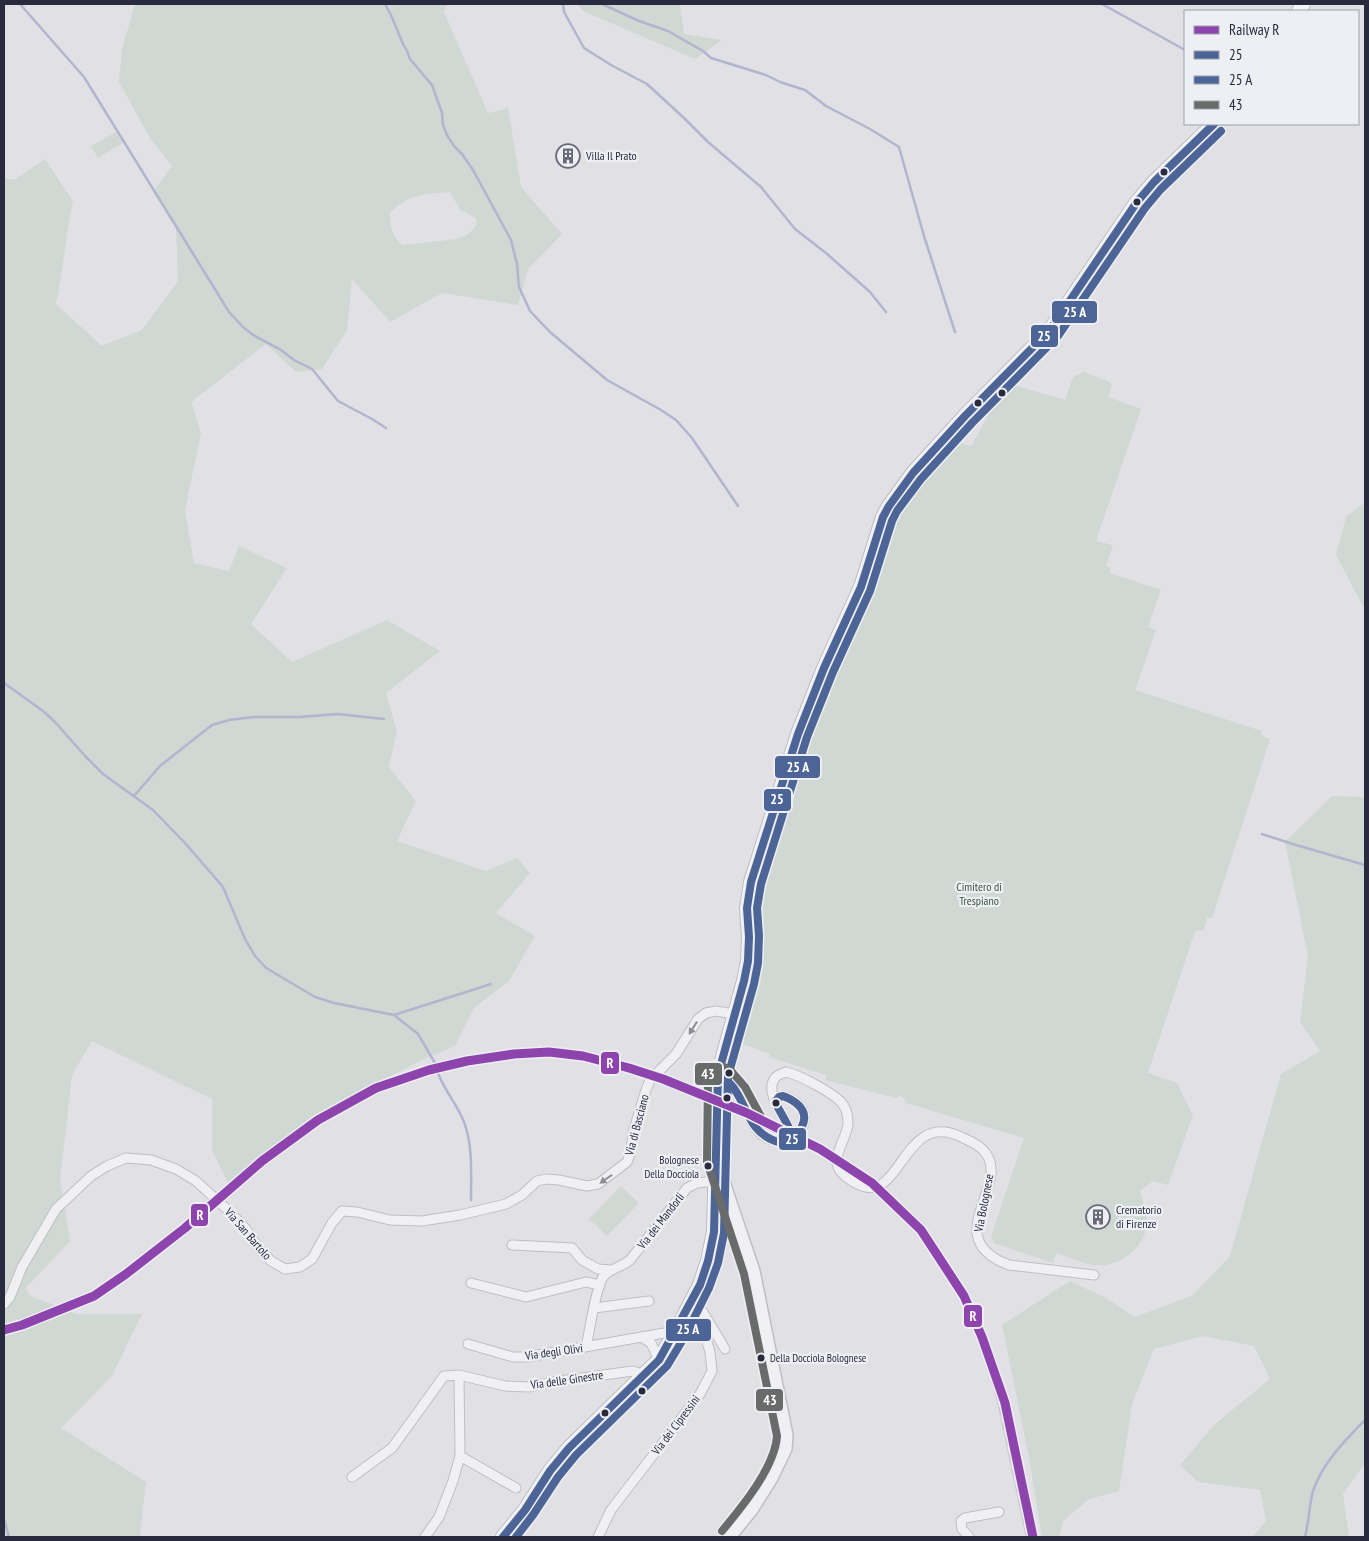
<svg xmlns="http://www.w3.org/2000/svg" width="1369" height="1541" viewBox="0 0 1369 1541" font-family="'PT Sans Narrow',sans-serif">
	<rect width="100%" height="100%" fill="#e1e1e5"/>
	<path fill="#cfd8d2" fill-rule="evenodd" d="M 135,4 L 447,4 L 444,12 L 488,113 L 508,108 L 521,187 L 562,234 L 528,269 L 518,305 L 442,293 L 390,322 L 352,279 L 347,330 L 322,369 L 296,372 L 266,344 L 191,402 L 201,433 L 185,510 L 194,563 L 229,571 L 239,546 L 287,568 L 251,624 L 292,662 L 387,620 L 440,651 L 386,693 L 397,731 L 389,767 L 416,801 L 397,841 L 486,871 L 517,858 L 530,873 L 496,913 L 535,936 L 509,981 L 474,1008 L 455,1046 L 422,1060 L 313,1116 L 228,1183 L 212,1151 L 212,1099 L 92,1041 L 72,1075 L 60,1179 L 70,1241 L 25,1289 L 31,1296 L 59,1307 L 21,1323 L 4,1327 L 4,178 L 14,180 L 45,159 L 73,201 C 66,235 63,270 56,304 L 102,346 L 142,330 L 178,281 L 176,229 L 153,192 L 172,166 L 150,138 L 119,82 L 122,49 ZM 450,192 L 460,210 L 476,218 L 477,224 L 470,233 L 457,239 L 402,245 C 392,234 390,229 390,213 C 408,194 425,194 450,192 Z
		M 577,4 L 680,4 L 684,34 L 722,40 L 695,59 L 583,11 Z
		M 116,132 L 123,143 L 98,158 L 91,146 Z
		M 1084,372 L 1110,382 L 1112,386 L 1108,397 L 1141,409 L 1096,541 L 1113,545 L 1106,566 L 1110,567 L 1110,573 L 1161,590 L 1148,627 L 1156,630 L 1135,690 L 1262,731 L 1261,736 L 1270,739 L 1212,918 L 1207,918 L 1204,930 L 1195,931 L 1148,1073 L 1177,1083 L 1193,1115 L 1168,1185 L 1153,1181 L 1140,1191 C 1144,1203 1148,1216 1146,1229 C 1141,1252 1116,1268 1093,1265 C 1081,1263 1068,1257 1056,1253 L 1053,1263 L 994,1243 L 991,1237 L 1024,1138 L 906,1103 L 904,1098 L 900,1096 L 896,1098 L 825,1080 L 826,1075 L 769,1057 L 770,1054 L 731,1040 L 754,959 L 756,928 L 754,902 L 757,880 L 765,852 L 815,705 L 893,508 L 949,440 L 971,446 L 990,412 L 1010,384 L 1065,400 L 1073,377 Z
		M 1365,502 L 1365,610 L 1336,555 L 1346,517 Z
		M 1332,796 L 1365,797 L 1365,1463 L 1343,1494 L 1349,1537 L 1252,1537 L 1266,1521 L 1260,1490 L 1198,1482 L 1180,1465 L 1215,1424 L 1270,1379 L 1254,1346 L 1203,1336 L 1154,1349 L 1132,1404 L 1119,1491 L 1089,1499 L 1063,1521 L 1059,1537 L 1042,1537 L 1030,1463 L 1002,1325 L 1070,1281 L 1106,1298 L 1135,1317 L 1193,1295 L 1230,1256 L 1281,1074 L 1320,1051 L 1300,1022 L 1308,956 L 1285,842 Z
		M 621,1186 L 639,1203 L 607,1236 L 589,1219 Z
		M 67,1310 L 76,1314 L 142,1314 L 112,1376 L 61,1428 L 146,1482 L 140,1535 L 139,1537 L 4,1537 L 4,1333 L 24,1328 Z"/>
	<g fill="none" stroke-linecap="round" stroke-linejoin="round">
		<path stroke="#b1b5ce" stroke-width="2.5" d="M 20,4 L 84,77 L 229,312 L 243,327 L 253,335 L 281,350 L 294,360 L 312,369 L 338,401 L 372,419 L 386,428
			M 385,4 L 391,15 L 403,44 L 407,51 L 410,59 L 432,85 L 442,113 L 443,125 L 447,135 L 454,146 L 462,154 L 473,170 L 511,240 L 517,264 L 519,287 L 530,311 L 550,332 L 607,380 L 661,410 L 676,420 L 692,438 L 738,506
			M 563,4 L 564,12 L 584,48 L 611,65 L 647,84 L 684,118 L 708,142 L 761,187 L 795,229 L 826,253 L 870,292 L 886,312
			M 602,4 L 639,21 L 668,31 L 703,51 L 711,58 L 766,75 L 780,82 L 805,90 L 826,106 L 870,129 L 899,147 L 924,236 L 955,332
			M 1102,4 L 1185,50
			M 4,683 L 43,711 L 55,722 L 86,757 L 103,774 L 153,810 L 185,843 L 223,887 L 245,939 L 255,956 L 266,968 L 315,997 L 334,1003 L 394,1015 L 418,1034 L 435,1063
			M 134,796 L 160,766 L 212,725 L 229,720 L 254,717 L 300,717 L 337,714 L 384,719
			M 1262,834 L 1296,845 L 1365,865
			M 394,1015 L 491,984
			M 438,1073 C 444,1090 457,1104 464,1122 C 473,1145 471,1175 471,1200
			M 4,1519 L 9,1537
			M 1305,1537 C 1309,1522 1309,1506 1313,1491 C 1322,1464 1345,1440 1365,1420"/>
		<g stroke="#bfbfc3" stroke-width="11">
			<path id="minor" d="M 718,1075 C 745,1086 744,1123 765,1137 C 771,1141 780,1142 787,1143 C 811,1128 811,1104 783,1096 L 779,1097 L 775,1102
				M 793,1138 C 792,1125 762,1094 775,1078 C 777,1075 783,1073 786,1072 C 799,1075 837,1094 844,1106 C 847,1111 848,1119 848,1124 C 846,1143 826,1160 845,1176 C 851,1181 858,1185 865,1187 C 901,1196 906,1112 959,1136 C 967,1140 976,1143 982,1149 C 1017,1182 935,1237 1009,1265 L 1094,1275
				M 512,1245 L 572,1248 L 582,1260 L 598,1269 L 611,1270
				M 471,1283 L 526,1297 L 586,1282 L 600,1285
				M 693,1299 L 706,1317 L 725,1349
				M 4,1304 L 10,1297 L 22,1267 L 56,1209 L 91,1176 L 107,1166 L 126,1158 L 151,1160 L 176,1169 L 196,1181 L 231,1213 L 246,1229 L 258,1247 L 271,1261 L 285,1269 L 300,1267 L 312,1259 L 332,1223 L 342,1211 L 357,1212 L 390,1220 L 422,1221 L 460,1215 L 506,1204 L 522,1195 L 537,1181 L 546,1179 L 559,1180 L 587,1186 L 598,1184 L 627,1162 L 630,1155 L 634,1129 L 646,1090 L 650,1080 L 676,1054 L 698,1019 L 706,1013 L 716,1011 L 734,1014
				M 594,1308 L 649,1301
				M 641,1337 L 651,1343 L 659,1360
				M 468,1344 L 513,1357 L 527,1357 L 676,1331
				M 586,1347 C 590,1330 595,1290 603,1277 C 609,1269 622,1267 630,1260 L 687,1188 L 697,1183 L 716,1181
				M 460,1456 L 516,1488
				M 352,1477 L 392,1448 L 444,1376 L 459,1375 L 505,1386 L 529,1387 L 552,1382 L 633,1371 L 645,1375
				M 425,1537 L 439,1517 L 453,1481 L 460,1456 L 459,1375
				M 598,1537 L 611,1510 L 700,1394 L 712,1371 L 710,1352 L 701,1322 L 689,1307
				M 969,1537 L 962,1529 L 961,1521 L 965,1518 L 999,1512"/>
		</g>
		<g stroke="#bfbfc3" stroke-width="14">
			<path id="tertiary" d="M 718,1164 L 754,1271 L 787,1435 L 786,1449 L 772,1478 L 752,1510 L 730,1537"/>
		</g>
		<g stroke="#bdbec3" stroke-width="16">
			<path id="primary" d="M 1299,11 L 1303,4
				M 503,1537 L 525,1510 L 550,1471 L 569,1448 L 659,1360 L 676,1331 L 700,1285 L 708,1261 L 714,1232 L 718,1075 L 744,981 L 748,961 L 749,937 L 747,908 L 751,882 L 798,734 L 824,668 L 861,587 L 883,517 L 889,506 L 913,473 L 965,416 L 1050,330 L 1137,202 L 1154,182 L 1214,124"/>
		</g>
		<use href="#minor" stroke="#f0f0f2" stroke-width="9"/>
		<use href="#tertiary" stroke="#f0f0f2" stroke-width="11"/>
		<use href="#primary" stroke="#f5f5f6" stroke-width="14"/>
		<g stroke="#c9c9cd" stroke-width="4.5">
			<path id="rail" d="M 982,1337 L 1000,1405 L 1028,1537"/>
		</g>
		<use href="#rail" stroke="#eeeff5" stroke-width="2.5" stroke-dasharray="8" stroke-linecap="butt"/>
		<g stroke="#eeeff5" stroke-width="11">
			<path id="bus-1" d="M 718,1075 C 724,1078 729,1082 733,1087 C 748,1107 748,1131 775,1141 C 783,1144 789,1143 795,1136 C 812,1118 804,1104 783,1096 L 779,1097 L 775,1102 C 781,1114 789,1125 793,1138
				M 503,1537 L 525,1510 L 550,1471 L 569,1448 L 659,1360 L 700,1285 L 708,1261 L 714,1232 L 718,1075 L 744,981 L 748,961 L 749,937 L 747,908 L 751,882 L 798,734 L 824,668 L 861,587 L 883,517 L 889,506 L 913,473 L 965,416 L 1050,330 L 1137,202 L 1154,182 L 1214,124"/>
		</g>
		<g stroke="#eeeff5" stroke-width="11">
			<path id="bus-2" d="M 516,1537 L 533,1515 L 558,1477 L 576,1455 L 667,1366 L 685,1336 L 709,1288 L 718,1263 L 724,1233 L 728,1076 L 754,984 L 758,963 L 759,936 L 757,908 L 761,884 L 807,737 L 833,672 L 870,591 L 892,521 L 897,511 L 921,479 L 972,423 L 1058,336 L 1145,208 L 1161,189 L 1221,131"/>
		</g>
		<g stroke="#eeeff5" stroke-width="11">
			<path id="bus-3" d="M 722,1531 C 742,1507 775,1467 777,1436 L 744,1274 L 707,1162 L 708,1075 L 710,1068 L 716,1065 L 722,1066 L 732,1072 L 745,1087 L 765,1124 L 781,1132"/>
		</g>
		<use href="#bus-1" stroke="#4c6596" stroke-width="8"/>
		<use href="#bus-2" stroke="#4c6596" stroke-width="8"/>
		<use href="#bus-3" stroke="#696a6a" stroke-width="8"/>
		<g stroke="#eeeff5" stroke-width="12">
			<path id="rail-1" d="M 4,1330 L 22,1325 L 94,1296 L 126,1274 L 185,1228 L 262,1161 L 318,1120 L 376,1088 L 429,1070 L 467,1061 L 514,1054 L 549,1052 L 583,1056 L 629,1068 L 663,1079 L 747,1113 L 820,1149 L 872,1183 L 921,1230 L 964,1296 L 982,1337 L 1005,1403 L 1033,1537"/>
		</g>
		<use href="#rail-1" stroke="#8e44ad" stroke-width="9"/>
	</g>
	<defs><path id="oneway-solid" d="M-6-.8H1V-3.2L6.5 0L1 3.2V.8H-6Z" transform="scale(1.25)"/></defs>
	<g fill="#8c8d98">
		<use href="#oneway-solid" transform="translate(693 1028) rotate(122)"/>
		<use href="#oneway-solid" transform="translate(606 1179) rotate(145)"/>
	</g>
	<defs>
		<g id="building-ring" transform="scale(1.25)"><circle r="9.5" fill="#eeeff5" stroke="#696a78" stroke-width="1.5"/><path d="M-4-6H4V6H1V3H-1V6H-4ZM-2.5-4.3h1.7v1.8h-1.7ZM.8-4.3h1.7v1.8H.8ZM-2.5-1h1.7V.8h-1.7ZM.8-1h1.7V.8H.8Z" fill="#696a78"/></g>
	</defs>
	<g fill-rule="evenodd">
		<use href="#building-ring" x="568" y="156"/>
		<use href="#building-ring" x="1098" y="1217"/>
	</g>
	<g fill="#292a3d" stroke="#eeeff5" stroke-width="2">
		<circle cx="1164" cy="172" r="4.5"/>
		<circle cx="1137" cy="202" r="4.5"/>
		<circle cx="1002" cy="393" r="4.5"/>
		<circle cx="978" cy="403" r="4.5"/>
		<circle cx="729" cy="1073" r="4.5"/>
		<circle cx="727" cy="1098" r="4.5"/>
		<circle cx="776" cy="1103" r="4.5"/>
		<circle cx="708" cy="1166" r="4.5"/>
		<circle cx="761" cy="1358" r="4.5"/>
		<circle cx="642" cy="1391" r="4.5"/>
		<circle cx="605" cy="1413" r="4.5"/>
	</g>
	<g text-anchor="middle" stroke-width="4.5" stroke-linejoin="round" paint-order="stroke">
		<g font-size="11" fill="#292a3d" stroke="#eeeff5" text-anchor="end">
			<text x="699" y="1164">Bolognese<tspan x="699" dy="14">Della Docciola</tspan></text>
			<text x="770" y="1362" text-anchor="start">Della Docciola Bolognese</text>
		</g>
		<g font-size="12" fill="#292a3d" stroke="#eeeff5" text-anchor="start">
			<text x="586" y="160">Villa Il Prato</text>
			<text x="1116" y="1214">Crematorio<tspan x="1116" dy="14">di Firenze</tspan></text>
		</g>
		<g font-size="12" fill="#38573c" stroke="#eeeff5">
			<text x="979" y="891">Cimitero di<tspan x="979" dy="14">Trespiano</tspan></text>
		</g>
		<g font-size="12" fill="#292a3d" stroke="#eeeff5">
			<text transform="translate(637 1125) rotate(-75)" y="4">Via di Basciano</text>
			<text transform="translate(984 1203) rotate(-79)" y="4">Via Bolognese</text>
			<text transform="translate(661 1221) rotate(-52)" y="4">Via dei Mandorli</text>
			<text transform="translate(248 1234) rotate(49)" y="4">Via San Bartolo</text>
			<text transform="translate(554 1352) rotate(-8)" y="4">Via degli Olivi</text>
			<text transform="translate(567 1380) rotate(-8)" y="4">Via delle Ginestre</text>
			<text transform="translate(676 1425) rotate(-53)" y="4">Via dei Cipressini</text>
		</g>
	</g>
	<g stroke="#eeeff5" stroke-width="2">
		<rect x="1051" y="300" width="47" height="24" rx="5" fill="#4c6596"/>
		<rect x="1030" y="324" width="29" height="24" rx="5" fill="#4c6596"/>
		<rect x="774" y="755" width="47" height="24" rx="5" fill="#4c6596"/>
		<rect x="763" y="788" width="29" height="24" rx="5" fill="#4c6596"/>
		<rect x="600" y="1051" width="20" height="24" rx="5" fill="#8e44ad"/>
		<rect x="694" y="1062" width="29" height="24" rx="5" fill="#696a6a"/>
		<rect x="778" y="1127" width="29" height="24" rx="5" fill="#4c6596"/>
		<rect x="190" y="1203" width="19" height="24" rx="5" fill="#8e44ad"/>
		<rect x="963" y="1304" width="20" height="24" rx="5" fill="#8e44ad"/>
		<rect x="665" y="1318" width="47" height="24" rx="5" fill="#4c6596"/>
		<rect x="755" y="1388" width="29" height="24" rx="5" fill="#696a6a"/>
	</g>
	<g font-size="14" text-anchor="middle" font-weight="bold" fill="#fff">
		<text x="1075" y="317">25 A</text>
		<text x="1044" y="341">25</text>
		<text x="798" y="772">25 A</text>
		<text x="777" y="804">25</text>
		<text x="610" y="1068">R</text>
		<text x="708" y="1079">43</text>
		<text x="792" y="1144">25</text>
		<text x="200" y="1220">R</text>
		<text x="973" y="1321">R</text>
		<text x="688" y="1334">25 A</text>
		<text x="770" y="1405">43</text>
	</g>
	<rect width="1369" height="1541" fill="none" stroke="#292a3d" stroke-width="10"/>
	<rect x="1184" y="10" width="175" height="115" fill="#eeeff5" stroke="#9fa0ab"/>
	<rect x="1194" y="26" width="25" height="8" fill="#8e44ad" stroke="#9fa0ab"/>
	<text x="1229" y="35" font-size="15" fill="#292a3d">Railway R</text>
	<rect x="1194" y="51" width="25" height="8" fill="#4c6596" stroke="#9fa0ab"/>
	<text x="1229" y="60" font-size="15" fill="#292a3d">25</text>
	<rect x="1194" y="76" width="25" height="8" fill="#4c6596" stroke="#9fa0ab"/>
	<text x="1229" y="85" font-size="15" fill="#292a3d">25 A</text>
	<rect x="1194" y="101" width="25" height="8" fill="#696a6a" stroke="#9fa0ab"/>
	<text x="1229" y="110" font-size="15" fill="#292a3d">43</text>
</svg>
